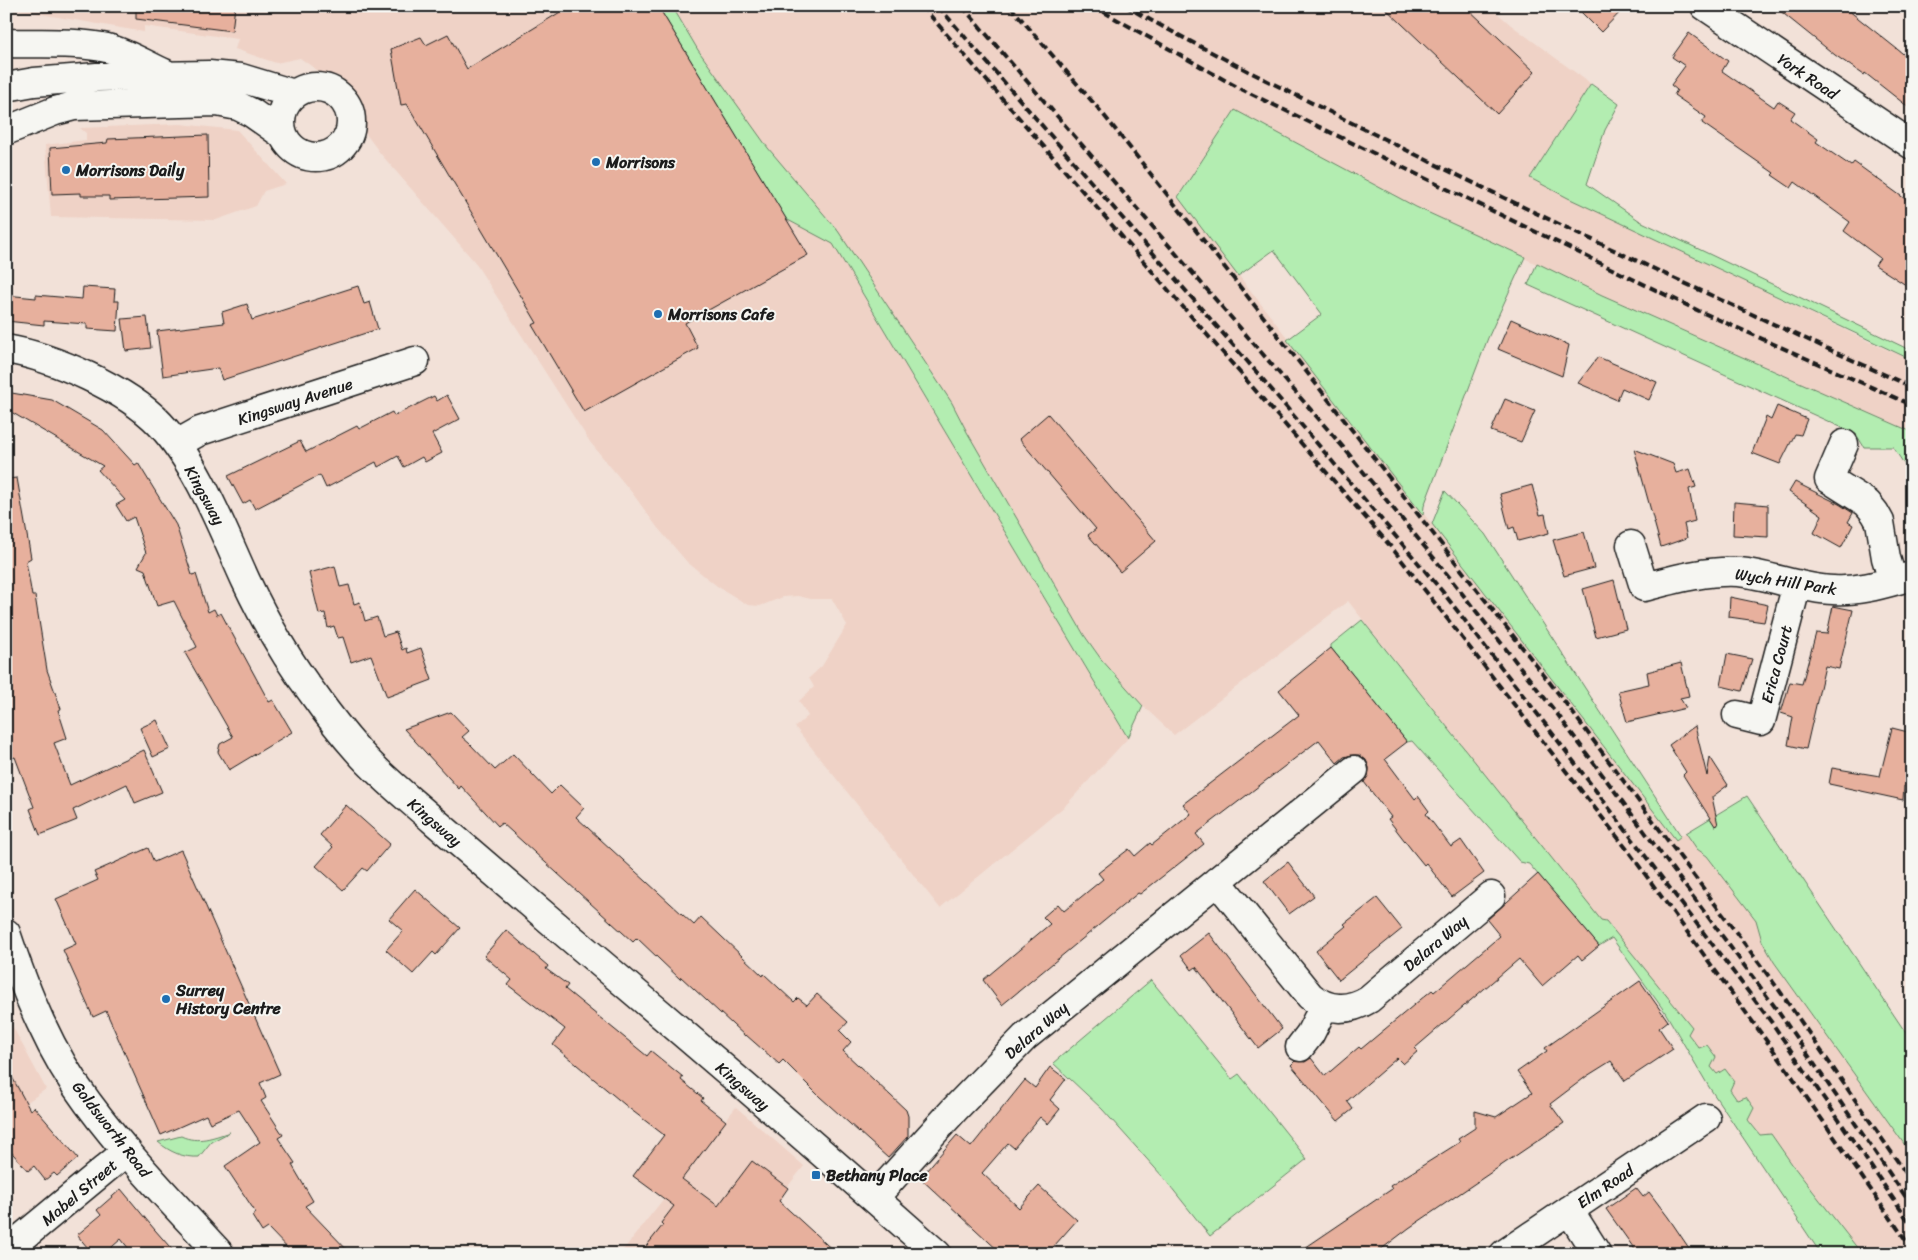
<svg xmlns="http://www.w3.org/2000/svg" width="1918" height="1260" viewBox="0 0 1918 1260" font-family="Sriracha,sans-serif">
	<rect width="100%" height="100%" fill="#f2e1d8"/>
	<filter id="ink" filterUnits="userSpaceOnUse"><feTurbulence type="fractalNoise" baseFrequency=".02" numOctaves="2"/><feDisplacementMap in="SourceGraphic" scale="10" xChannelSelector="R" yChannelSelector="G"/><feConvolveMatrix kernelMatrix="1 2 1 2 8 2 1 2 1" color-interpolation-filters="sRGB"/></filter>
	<g filter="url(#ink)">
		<path fill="#efd2c6" d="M 6,6 L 658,6 L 786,219 L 727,91 L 698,50 L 672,6 L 1489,6 L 1511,25 L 1591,84 L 1530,178 L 1874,344 L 1912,360 L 1912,432 L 1602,295 L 1416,207 L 1235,111 L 1178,197 L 1676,839 L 1686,833 L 1697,849 L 1707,856 L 1756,920 L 1762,941 L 1774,962 L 1912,1155 L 1912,1254 L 1862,1254 L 1794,1167 L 1771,1134 L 1760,1135 L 1748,1119 L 1754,1108 L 1746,1097 L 1737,1100 L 1730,1090 L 1725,1069 L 1717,1074 L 1711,1067 L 1716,1057 L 1707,1045 L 1699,1048 L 1687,1033 L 1606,921 L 1601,921 L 1348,601 L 1174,735 L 1143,706 L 1101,659 L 1084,635 L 1018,521 L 843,261 L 1128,738 L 1065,806 L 940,908 L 795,727 L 808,716 L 799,701 L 814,687 L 809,678 L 822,666 L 847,625 L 832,599 L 811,599 L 798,596 L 783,597 L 760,606 L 748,605 L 717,586 L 687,562 L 657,527 L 633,494 L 590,442 L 474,261 L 380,153 L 363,130 L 362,102 L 300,58 L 276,63 L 235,49 L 238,39 L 144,26 L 144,32 L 6,8 Z
			M 180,124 L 237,130 L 286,184 L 264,191 L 256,206 L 216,220 L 51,217 L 45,145 L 86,140 L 86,133 L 80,128 Z
			M 6,1014 L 46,1089 L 6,1117 Z
			M 736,1107 L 804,1166 L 734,1254 L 620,1254 Z"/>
		<path fill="#b3edb1" stroke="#688466" d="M 658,6 L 672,6 L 698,50 L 768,148 L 838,231 L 952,403 L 967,432 L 1084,635 L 1101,659 L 1143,706 L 1128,738 L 833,244 L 786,219 Z
			M 1591,84 L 1619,104 L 1605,130 L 1587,184 L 1640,221 L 1912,351 L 1912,360 L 1568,198 L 1530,178 Z
			M 1235,110 L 1416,207 L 1525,257 L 1488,338 L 1424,506 L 1423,515 L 1287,340 L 1322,314 L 1274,250 L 1238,276 L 1178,197 Z
			M 1537,263 L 1602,295 L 1912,432 L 1912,472 L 1908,470 L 1893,447 L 1864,447 L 1856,434 L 1528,285 Z
			M 1445,491 L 1485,534 L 1681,836 L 1676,840 L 1432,524 Z
			M 1362,620 L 1601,920 L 1606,921 L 1692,1027 L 1688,1034 L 1699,1048 L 1707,1045 L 1716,1057 L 1711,1067 L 1717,1074 L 1725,1069 L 1734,1081 L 1730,1090 L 1737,1100 L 1746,1097 L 1754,1108 L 1748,1120 L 1760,1135 L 1771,1134 L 1794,1167 L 1862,1254 L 1821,1254 L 1709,1087 L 1665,1012 L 1612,938 L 1599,946 L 1529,864 L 1520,862 L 1412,741 L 1407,742 L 1331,648 L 1331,645 Z
			M 1747,796 L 1912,1042 L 1912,1155 L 1774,962 L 1762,941 L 1756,920 L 1707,856 L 1697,849 L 1686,833 Z
			M 1151,980 L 1232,1079 L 1239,1074 L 1307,1159 L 1210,1236 L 1163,1177 L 1102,1109 L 1053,1063 Z
			M 230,1132 L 211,1142 L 199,1157 C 183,1158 170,1152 158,1142 L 181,1136 C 198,1144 214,1137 230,1132 Z"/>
		<path fill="#e7b09d" stroke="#1c1c1c" d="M 136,6 L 235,6 L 232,31 L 136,19 Z
			M 570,6 L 658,6 L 808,255 L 685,323 L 698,348 L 584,412 L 532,325 L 537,323 L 407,104 L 401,105 L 391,49 L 421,37 L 426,45 L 448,34 L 467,69 Z
			M 1383,6 L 1465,6 L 1535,72 L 1497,114 Z
			M 1575,6 L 1626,6 L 1601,32 Z
			M 1774,6 L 1843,6 L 1912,61 L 1912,110 L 1865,73 L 1864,75 L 1835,55 Z
			M 1689,33 L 1728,61 L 1722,71 L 1774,107 L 1778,101 L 1795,112 L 1790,119 L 1818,139 L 1816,142 L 1851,166 L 1854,162 L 1912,204 L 1912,289 L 1875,265 L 1880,258 L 1844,231 L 1850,222 L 1795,182 L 1791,188 L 1772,175 L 1774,173 L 1702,123 L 1706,117 L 1674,95 L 1677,90 L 1671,85 L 1685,66 L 1672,57 Z
			M 208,135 L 209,197 L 109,200 L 109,196 L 81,196 L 81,193 L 52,194 L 50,148 L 107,143 L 108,139 Z
			M 358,286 L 364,304 L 370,302 L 378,329 L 222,380 L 218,368 L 163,376 L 157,331 L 224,323 L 222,312 L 247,304 L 252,320 Z
			M 83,287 L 115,289 L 114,301 L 119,301 L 117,331 L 87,329 L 87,324 L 44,321 L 44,325 L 6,321 L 6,295 L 36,298 L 36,295 L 82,299 Z
			M 147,317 L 151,348 L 126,351 L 122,319 Z
			M 1511,319 L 1569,345 L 1562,376 L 1498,349 Z
			M 1598,357 L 1657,382 L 1649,400 L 1622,388 L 1617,400 L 1578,383 Z
			M 6,392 L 52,400 L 103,430 L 135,465 L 138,463 L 176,525 L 192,575 L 196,574 L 208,612 L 214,609 L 217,615 L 221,613 L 269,702 L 273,700 L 292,732 L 229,770 L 218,752 L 220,744 L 233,737 L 185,653 L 197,647 L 174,601 L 157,606 L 145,570 L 138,567 L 146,553 L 134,517 L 126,521 L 116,505 L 125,500 L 98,470 L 103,466 L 6,409 Z
			M 447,395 L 460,419 L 432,434 L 442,453 L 425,462 L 422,457 L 404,467 L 398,456 L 378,467 L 376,462 L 326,488 L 320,475 L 255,509 L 250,500 L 243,504 L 228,476 L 300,441 L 306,452 L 357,426 L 359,429 L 392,412 L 394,416 L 434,396 L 437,401 Z
			M 1505,399 L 1535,411 L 1521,442 L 1491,431 Z
			M 1777,406 L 1807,419 L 1801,435 L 1795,434 L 1780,464 L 1752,453 L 1766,417 L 1771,420 Z
			M 1048,414 L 1156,541 L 1120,572 L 1088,535 L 1096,529 L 1019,439 Z
			M 1634,449 L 1673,464 L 1676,473 L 1690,469 L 1696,487 L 1689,489 L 1695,521 L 1684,524 L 1687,538 L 1661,547 Z
			M 17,478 L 31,558 L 26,561 L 32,596 L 35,596 L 47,670 L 61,709 L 58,710 L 67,738 L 54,743 L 70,785 L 144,750 L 162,792 L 135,803 L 127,784 L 73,810 L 77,820 L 40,835 L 30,809 L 34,807 L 15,757 L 6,760 L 6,479 Z
			M 1795,482 L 1839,504 L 1853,513 L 1848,522 L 1853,525 L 1841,548 L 1814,533 L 1822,515 L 1789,492 Z
			M 1532,485 L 1540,515 L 1545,514 L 1549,533 L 1518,541 L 1514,527 L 1509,529 L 1500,494 Z
			M 1734,502 L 1768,505 L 1768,537 L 1733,535 Z
			M 1584,532 L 1594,568 L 1564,576 L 1553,540 Z
			M 335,566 L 340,587 L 349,585 L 354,604 L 360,602 L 365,621 L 377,617 L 383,636 L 396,632 L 402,650 L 406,648 L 407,653 L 421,648 L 432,680 L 387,697 L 371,655 L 351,662 L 343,637 L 338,638 L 334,626 L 328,628 L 325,613 L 319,614 L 309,573 Z
			M 1614,580 L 1626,629 L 1596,637 L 1583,589 Z
			M 1730,597 L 1768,605 L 1764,622 L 1729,617 Z
			M 1833,606 L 1853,610 L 1839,669 L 1825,666 L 1806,749 L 1788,745 L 1793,717 L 1781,713 L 1790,682 L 1802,684 L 1816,633 L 1827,634 Z
			M 1331,648 L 1407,742 L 1385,759 L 1415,799 L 1418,796 L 1429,811 L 1426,814 L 1451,847 L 1461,840 L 1484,873 L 1452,897 L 1426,863 L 1424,865 L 1411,849 L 1388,819 L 1391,817 L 1364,782 L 1368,776 L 1369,768 L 1366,760 L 1359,755 L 1352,755 L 1344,757 L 1337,763 L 1319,740 L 1196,834 L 1204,844 L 1140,894 L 1138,893 L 1002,1005 L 983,980 L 1050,924 L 1043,917 L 1058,904 L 1064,911 L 1103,879 L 1098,873 L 1129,849 L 1135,856 L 1150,843 L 1152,845 L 1191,814 L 1183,804 L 1299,715 L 1279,690 Z
			M 1727,654 L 1752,659 L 1742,691 L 1721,686 Z
			M 1681,663 L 1689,696 L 1680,698 L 1686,708 L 1627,722 L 1618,691 L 1649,684 L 1647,672 Z
			M 451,712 L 469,731 L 462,737 L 470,744 L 495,770 L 513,754 L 551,794 L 560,785 L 584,808 L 576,817 L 694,925 L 701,917 L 763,976 L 764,974 L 794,1002 L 798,998 L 807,1005 L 817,994 L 848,1022 L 840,1031 L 851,1042 L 843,1051 L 906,1110 L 908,1116 L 908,1136 L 888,1158 L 820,1097 L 783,1060 L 779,1064 L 746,1035 L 745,1036 L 681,977 L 680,979 L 637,938 L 633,942 L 502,823 L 498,826 L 461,786 L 459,789 L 404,729 Z
			M 157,720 L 170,749 L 153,757 L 140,728 Z
			M 1695,726 L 1707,776 L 1710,757 L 1728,785 L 1712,797 L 1718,825 L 1715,826 L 1683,775 L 1686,772 L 1669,745 Z
			M 1892,728 L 1912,733 L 1912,787 L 1904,786 L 1903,800 L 1829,784 L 1832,768 L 1880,776 Z
			M 346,805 L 390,844 L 367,871 L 363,868 L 343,890 L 316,866 L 333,847 L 320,835 Z
			M 148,848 L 154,862 L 181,850 L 280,1074 L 260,1083 L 266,1098 L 261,1101 L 283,1135 L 278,1138 L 295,1163 L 292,1165 L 313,1201 L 305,1206 L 351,1254 L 293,1254 L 268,1228 L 262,1232 L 252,1216 L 256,1213 L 225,1166 L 260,1142 L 239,1110 L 210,1123 L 206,1115 L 161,1135 L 106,1011 L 93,1017 L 63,950 L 76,944 L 56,899 L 98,880 L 94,872 Z
			M 1288,862 L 1314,896 L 1289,914 L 1264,881 Z
			M 1538,874 L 1599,946 L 1582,960 L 1578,955 L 1542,986 L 1519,959 L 1415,1048 L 1418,1051 L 1403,1064 L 1397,1058 L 1347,1101 L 1353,1109 L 1338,1121 L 1291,1065 L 1295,1061 L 1305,1062 L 1311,1058 L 1325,1076 L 1359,1047 L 1361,1049 L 1432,990 L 1434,992 L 1500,936 L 1487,920 Z
			M 415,889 L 460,928 L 436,955 L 433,952 L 413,974 L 386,950 L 403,931 L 389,919 Z
			M 1377,898 L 1402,929 L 1339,980 L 1316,951 L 1346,926 L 1344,924 Z
			M 506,930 L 548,966 L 546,969 L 568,985 L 565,989 L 647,1056 L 651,1051 L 683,1077 L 681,1080 L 703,1098 L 701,1101 L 726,1121 L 682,1179 L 718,1206 L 752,1161 L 788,1188 L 779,1201 L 837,1254 L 640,1254 L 663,1225 L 661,1223 L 674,1206 L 633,1176 L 664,1135 L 630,1109 L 553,1045 L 565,1029 L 508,985 L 512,980 L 484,956 Z
			M 1209,933 L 1282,1029 L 1258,1048 L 1196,967 L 1192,970 L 1181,955 Z
			M 1640,981 L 1668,1021 L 1659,1028 L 1673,1049 L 1625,1081 L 1611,1061 L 1587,1076 L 1550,1104 L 1564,1123 L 1409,1228 L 1375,1254 L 1296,1254 L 1392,1189 L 1390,1186 L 1460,1142 L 1458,1139 L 1475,1128 L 1475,1111 L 1496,1117 L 1532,1093 L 1517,1072 L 1547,1051 L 1545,1048 Z
			M 6,1066 L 30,1110 L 34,1107 L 78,1158 L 57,1176 L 54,1173 L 45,1180 L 34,1166 L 28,1171 L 6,1146 Z
			M 1050,1067 L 1066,1079 L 1050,1100 L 1060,1109 L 1048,1124 L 1040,1117 L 1014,1148 L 1008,1143 L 982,1173 L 1019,1208 L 1039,1186 L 1077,1220 L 1047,1254 L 1002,1254 L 920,1178 L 957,1135 L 971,1147 L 1025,1080 L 1035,1088 Z
			M 1636,1188 L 1643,1197 L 1649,1192 L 1668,1217 L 1693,1254 L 1638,1254 L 1606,1209 Z
			M 121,1189 L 155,1230 L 176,1254 L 133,1254 L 121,1239 L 104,1254 L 93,1254 L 77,1235 L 101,1215 L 97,1210 Z"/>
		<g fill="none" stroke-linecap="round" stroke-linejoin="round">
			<g stroke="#1c1c1c" stroke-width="31">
				<path id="street" d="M 1705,6 L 1912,145
					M 6,43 C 39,44 75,41 107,48 C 127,53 146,65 164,73
					M281 122a35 35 0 1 1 70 0a35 35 0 1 1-70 0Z
					M 6,87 L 34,82 L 97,77 L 209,75 L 241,78 L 294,94
					M 8,130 L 55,111 L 74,106 L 217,102 L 238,106 L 252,113 L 282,134
					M 6,349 C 53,357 127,389 160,424 C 198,464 223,531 246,581 C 265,621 287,660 314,695 C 328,715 343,734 359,752 C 381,777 408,798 433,820 C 475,856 517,892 559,928 C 686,1035 813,1144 937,1254
					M 177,444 L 200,431 L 415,361
					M 1844,444 L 1829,479 L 1867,503 L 1875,513 L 1880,522 L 1886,558 L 1893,581
					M 1631,545 L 1644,587 C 1675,579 1707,570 1739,572 C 1770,575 1801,589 1833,590 C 1860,592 1886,583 1912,576
					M 1737,715 L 1761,721 L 1797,584
					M 1217,881 L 1310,996 C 1329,1012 1349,1011 1369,999 L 1491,896
					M 6,933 C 26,993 50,1053 88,1103 C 128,1157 175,1205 220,1254
					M 1300,1047 L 1310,1034 L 1324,1006
					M 874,1198 L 954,1110 L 1025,1037 L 1354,770
					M 1569,1210 L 1597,1254
					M 6,1251 L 127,1151
					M 1504,1254 L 1706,1118"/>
			</g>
			<use href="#street" stroke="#f6f6f2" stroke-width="28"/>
			<path stroke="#1c1c1c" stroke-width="4" stroke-dasharray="8 4" stroke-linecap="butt" d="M 922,6 L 1392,548 L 1626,848 L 1782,1062 L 1912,1249
				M 938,6 L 1260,376 L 1442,591 L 1546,725 L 1772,1023 L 1912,1226
				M 962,6 L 1343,447 L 1442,568 L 1558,715 L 1775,1007 L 1912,1206
				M 1010,6 L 1103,114 L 1208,246 L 1561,697 L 1779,990 L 1912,1182
				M 1093,6 L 1239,88 L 1699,311 L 1912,405
				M 1125,6 C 1204,50 1284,89 1364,129 C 1544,219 1728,304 1912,387"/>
		</g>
	</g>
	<g fill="#1f6fb2" stroke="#f6f6f2" stroke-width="2">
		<circle cx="596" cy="162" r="5"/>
		<circle cx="66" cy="170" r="5"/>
		<circle cx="658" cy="314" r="5"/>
		<circle cx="166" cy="999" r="5"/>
		<rect x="811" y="1170" width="10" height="10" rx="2.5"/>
	</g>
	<g text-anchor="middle" stroke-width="4" stroke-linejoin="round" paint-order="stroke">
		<g font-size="16" fill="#1c1c1c" stroke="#f6f6f2">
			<text transform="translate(1808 76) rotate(34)" y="6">York Road</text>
			<text transform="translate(295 401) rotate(-18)" y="6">Kingsway Avenue</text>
			<text transform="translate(205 495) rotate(61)" y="6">Kingsway</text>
			<text transform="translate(1786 581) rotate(9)" y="6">Wych Hill Park</text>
			<text transform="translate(1776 664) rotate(-75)" y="6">Erica Court</text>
			<text transform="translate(435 822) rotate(41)" y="6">Kingsway</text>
			<text transform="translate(1435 943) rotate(-40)" y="6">Delara Way</text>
			<text transform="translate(1036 1030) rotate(-41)" y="6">Delara Way</text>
			<text transform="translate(743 1086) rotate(41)" y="6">Kingsway</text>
			<text transform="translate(112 1129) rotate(52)" y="6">Goldsworth Road</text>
			<text transform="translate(1605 1186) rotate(-34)" y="6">Elm Road</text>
			<text transform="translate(79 1192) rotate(-40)" y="6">Mabel Street</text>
		</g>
		<g font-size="16" font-weight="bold" fill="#1c1c1c" stroke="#f6f6f2" text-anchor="start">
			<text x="606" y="168">Morrisons</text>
			<text x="76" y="176">Morrisons Daily</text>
			<text x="668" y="320">Morrisons Cafe</text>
			<text x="176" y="996">Surrey<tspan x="176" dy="18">History Centre</tspan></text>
			<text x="826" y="1181">Bethany Place</text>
		</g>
	</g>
	<rect width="1918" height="1260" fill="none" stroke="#f6f6f2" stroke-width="25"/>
	<rect x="12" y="12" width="1893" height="1235" fill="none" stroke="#1c1c1c" stroke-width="2" filter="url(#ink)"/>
</svg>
